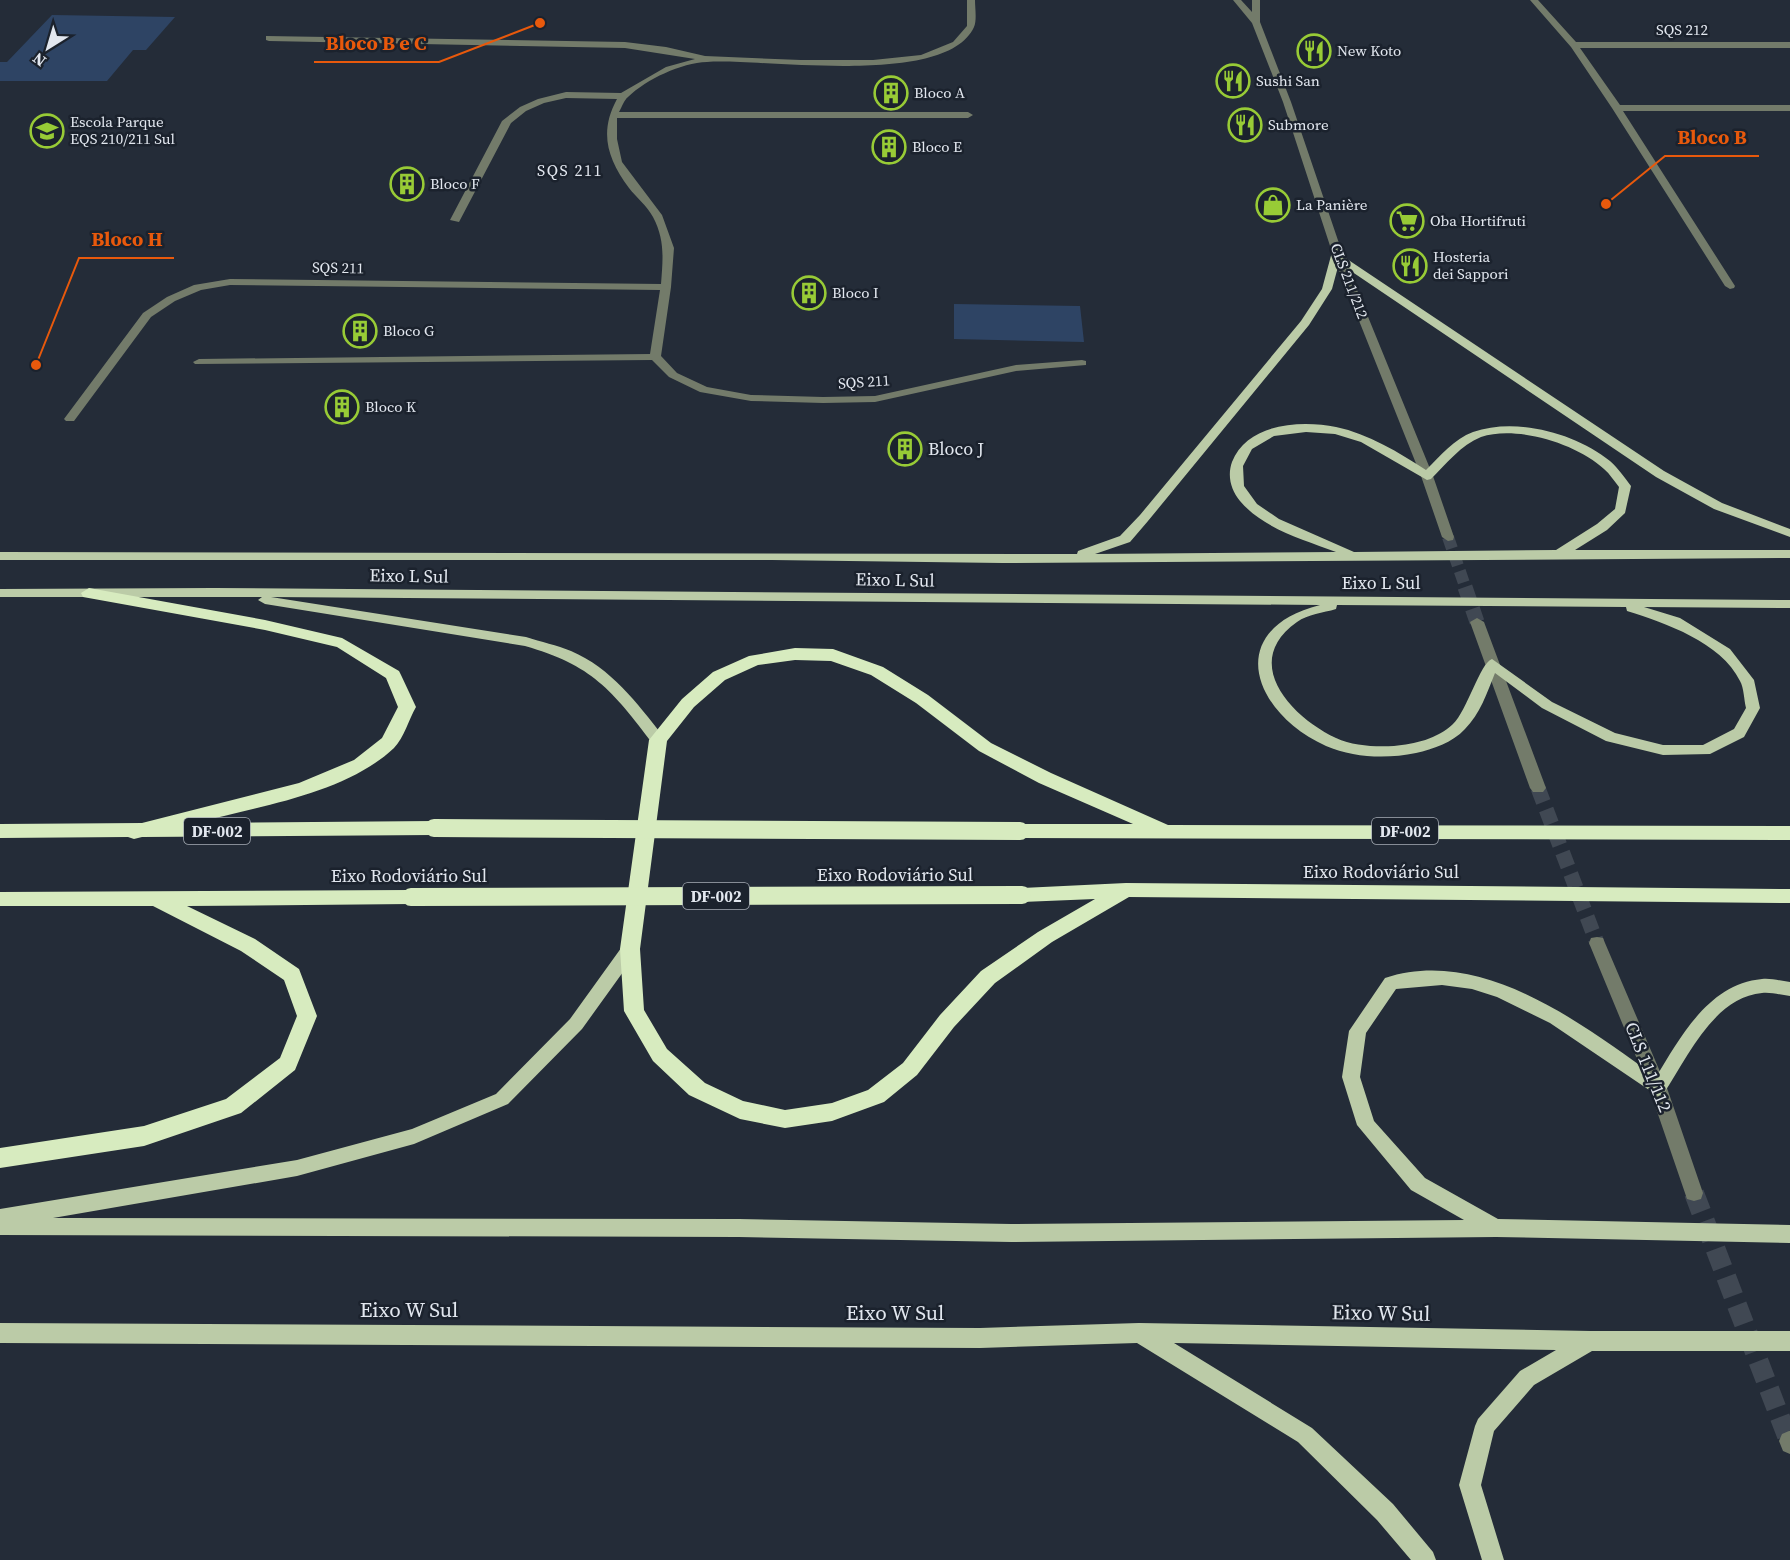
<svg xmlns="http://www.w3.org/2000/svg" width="1790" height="1560" viewBox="0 0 1790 1560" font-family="'Source Serif 4',serif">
	<rect width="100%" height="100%" fill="#242c38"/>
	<path fill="#2e4464" d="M 52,15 L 175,17 L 146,50 L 133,50 L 107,81 L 0,81 L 0,62 L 7,62 Z
		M 954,304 L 1080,306 L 1084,342 L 954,339 Z"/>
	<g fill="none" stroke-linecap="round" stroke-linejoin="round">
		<path stroke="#404853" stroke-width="12" stroke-dasharray="12 6" stroke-linecap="butt" d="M 1448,537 L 1466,589"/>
		<path stroke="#404853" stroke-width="15" stroke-dasharray="15 8" stroke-linecap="butt" d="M 1465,587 L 1477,622
			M 1538,788 L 1597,943"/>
		<path stroke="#404853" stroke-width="20" stroke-dasharray="20 10" stroke-linecap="butt" d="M 1694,1193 L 1789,1441"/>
		<path fill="#737b6a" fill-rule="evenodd" d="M 967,0 L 975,0 C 975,8 977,20 974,27 C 946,88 764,58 707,62 C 681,63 647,79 628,97 C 624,100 622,107 619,112 L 968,112 L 973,115 L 968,118 L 617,118 L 617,139 L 622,162 L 662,215 L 674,248 L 671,287 L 661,356 L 677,373 L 707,387 L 751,395 L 823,397 L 875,396 L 1016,365 L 1082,360 L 1086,361 L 1086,365 L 1016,371 L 875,402 L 823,403 L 751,401 L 700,392 L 669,377 L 652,360 L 195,364 L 193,362 L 199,359 L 650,354 L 660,290 L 230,285 L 201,290 L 175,301 L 151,317 L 74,421 L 66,421 L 64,419 L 143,313 L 167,297 L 194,285 L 230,279 L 661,284 C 663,258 665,240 653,217 C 647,206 636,197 629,188 C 607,158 599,132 617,99 L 566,98 L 544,103 L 526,111 L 511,123 L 459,222 L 450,220 L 502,121 L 520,107 L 538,99 L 566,92 L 621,93 L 666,67 L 695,59 L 625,48 L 269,41 L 266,40 L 266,36 L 625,42 L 666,47 L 705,56 L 801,60 L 873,60 L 921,55 L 953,42 L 967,26 Z
			M 1233,0 L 1241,0 L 1252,12 L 1252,0 L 1260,0 L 1260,22 L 1291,102 L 1344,258 L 1433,476 L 1454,537 L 1453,540 L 1448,541 L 1442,537 L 1421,476 L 1334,258 L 1283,102 L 1252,23 Z
			M 1530,0 L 1538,0 L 1576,42 L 1790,42 L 1790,48 L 1580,48 L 1620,105 L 1790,105 L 1790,111 L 1623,111 L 1735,286 L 1734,288 L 1730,289 L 1725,286 L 1612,108 L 1571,47 Z
			M 1477,618 L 1484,622 L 1546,788 L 1543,792 L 1533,792 L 1530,788 L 1470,622 Z
			M 1597,937 L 1603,938 L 1605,943 L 1667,1088 L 1703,1193 L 1701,1199 L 1694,1201 L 1687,1199 L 1685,1193 L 1649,1088 L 1589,943 L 1591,938 Z
			M 1789,1431 L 1790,1431 L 1790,1454 L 1783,1451 L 1779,1441 L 1782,1434 Z"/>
		<path fill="#bbcba7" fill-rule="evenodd" d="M 1337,249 L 1342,252 L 1341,255 L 1664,471 L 1722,503 L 1790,529 L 1790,537 L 1714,509 L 1656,477 L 1339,263 L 1332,289 L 1309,325 L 1148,521 L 1130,542 L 1095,554 L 1336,552 C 1302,539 1264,529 1240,501 C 1231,490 1227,476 1232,462 C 1247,423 1301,420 1336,427 C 1369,434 1398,452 1426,470 C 1440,456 1454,439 1473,432 C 1516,417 1575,433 1610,461 C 1618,468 1625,478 1631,486 L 1625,513 L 1607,530 L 1575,550 L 1790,550 L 1790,558 L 1002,563 L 772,560 L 0,560 L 0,552 L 1077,554 L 1078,551 L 1120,536 L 1140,515 L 1301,321 L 1322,289 L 1332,252 ZM 1306,432 L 1335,434 L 1361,442 L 1427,480 L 1431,479 C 1446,464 1461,445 1481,437 C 1517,425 1577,444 1604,469 C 1610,474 1614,481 1619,487 L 1615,509 L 1597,524 L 1556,550 L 1354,552 L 1279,519 L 1257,504 L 1244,486 L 1243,466 L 1252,449 L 1274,436 Z
			M 214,588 L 1790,600 L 1790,608 L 1644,607 L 1680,618 L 1730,649 L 1754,680 L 1760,708 L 1744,737 L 1710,754 L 1663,755 L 1606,741 L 1542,708 L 1495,673 C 1487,693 1480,714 1465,729 C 1452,743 1433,749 1416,753 C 1387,759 1354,758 1326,746 C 1253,713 1222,630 1320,605 L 271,597 L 526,637 C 541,642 557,645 571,651 C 611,668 637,703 663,736 L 665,740 L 663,744 L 653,744 C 612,690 592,665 525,646 L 265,604 L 258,600 L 262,597 L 0,597 L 0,589 ZM 1337,605 L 1626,607 L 1627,611 C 1665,623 1721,642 1740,681 C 1744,688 1744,700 1746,708 L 1734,729 L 1703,745 L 1663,745 L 1615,733 L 1552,702 L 1492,659 C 1480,663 1467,711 1453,724 C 1437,739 1415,744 1394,746 C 1375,747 1353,746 1336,738 C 1291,717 1240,662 1297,622 C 1308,614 1323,613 1336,609 Z
			M 630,942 L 636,944 L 638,949 L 636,954 L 582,1029 L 508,1104 L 414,1144 L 297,1176 L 53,1218 L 739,1219 L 1011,1224 L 1464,1220 L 1411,1190 L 1357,1125 L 1342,1077 L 1349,1031 L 1385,978 C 1482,946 1582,1024 1656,1077 C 1681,1036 1709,984 1762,979 C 1771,978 1781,981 1790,982 L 1790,996 C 1781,995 1771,992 1762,993 C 1714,997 1687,1058 1664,1093 L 1658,1096 L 1550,1023 L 1497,997 L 1472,989 L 1442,985 L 1396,989 L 1366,1033 L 1360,1077 L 1374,1121 L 1425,1178 L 1498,1219 L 1790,1225 L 1790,1243 L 1496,1237 L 1011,1242 L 739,1237 L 0,1235 L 0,1209 L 297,1160 L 412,1129 L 496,1094 L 570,1019 L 624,944 Z
			M 0,1323 L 980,1328 L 1139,1323 L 1591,1331 L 1790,1331 L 1790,1351 L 1592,1351 L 1534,1385 L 1494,1431 L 1481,1485 L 1504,1560 L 1482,1560 L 1459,1485 L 1475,1426 L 1478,1419 L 1520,1371 L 1556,1350 L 1174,1343 L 1312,1428 L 1393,1504 L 1433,1552 L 1436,1560 L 1411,1560 L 1377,1520 L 1298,1442 L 1137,1343 L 980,1348 L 0,1343 Z"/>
		<path fill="#d7ebbf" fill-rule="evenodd" d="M 89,588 L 265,620 L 342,638 L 399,671 L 401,675 L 416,707 C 409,719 404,738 394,748 C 345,794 259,806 196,823 L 434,821 L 441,823 L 443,828 L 441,833 L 434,835 L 142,837 L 134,839 L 128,837 L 0,838 L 0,824 L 142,823 L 299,783 L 354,760 L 382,738 L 398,707 L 386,678 L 337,647 L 265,630 L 83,597 L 81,593 Z
			M 795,648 L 833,649 L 883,667 L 928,695 L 991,743 L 1051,773 L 1168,825 L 1790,826 L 1790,840 L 1020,838 L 1013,836 L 1011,831 L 1013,826 L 1020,824 L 1133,824 L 1039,783 L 979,751 L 916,703 L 871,675 L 831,661 L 795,660 L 758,665 L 725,680 L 694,707 L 667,741 L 640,949 L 644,1010 L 667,1049 L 705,1083 L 743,1101 L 785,1110 L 832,1103 L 868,1090 L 903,1063 L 940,1015 L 981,971 L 1038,932 L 1095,899 L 1022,902 L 1015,900 L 1012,895 L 1015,890 L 1022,888 L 1126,883 L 1790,889 L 1790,903 L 1129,897 L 1052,942 L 995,983 L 954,1027 L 917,1075 L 884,1102 L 832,1121 L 785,1128 L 740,1119 L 689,1095 L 653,1061 L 624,1011 L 620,949 L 649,740 L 682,699 L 713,672 L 749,656 Z
			M 411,890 L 418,892 L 421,897 L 418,902 L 411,904 L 187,906 L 255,939 L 299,969 L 317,1016 L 295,1070 L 241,1113 L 144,1146 L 0,1168 L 0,1148 L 144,1126 L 226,1099 L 280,1058 L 297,1016 L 284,980 L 241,951 L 153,906 L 0,906 L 0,892 Z"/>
		<path stroke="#d7ebbf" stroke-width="18" d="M 434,828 L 1020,831
			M 411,897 L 1022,895"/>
	</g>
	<defs>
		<g id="restaurant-ring" transform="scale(1.725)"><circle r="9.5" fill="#1b222d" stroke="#98cb36" stroke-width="1.5"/><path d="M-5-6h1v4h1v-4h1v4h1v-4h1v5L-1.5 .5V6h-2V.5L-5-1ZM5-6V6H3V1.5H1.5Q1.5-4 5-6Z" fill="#98cb36"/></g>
		<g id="building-ring" transform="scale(1.725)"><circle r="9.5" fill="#1b222d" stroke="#98cb36" stroke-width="1.5"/><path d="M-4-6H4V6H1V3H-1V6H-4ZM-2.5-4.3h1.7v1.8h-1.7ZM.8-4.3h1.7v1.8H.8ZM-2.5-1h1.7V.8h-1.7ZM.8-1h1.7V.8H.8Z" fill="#98cb36"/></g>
		<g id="school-ring" transform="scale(1.725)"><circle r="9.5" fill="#1b222d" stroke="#98cb36" stroke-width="1.5"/><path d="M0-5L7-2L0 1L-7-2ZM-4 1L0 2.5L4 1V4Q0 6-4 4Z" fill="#98cb36"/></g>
		<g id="shop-ring" transform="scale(1.725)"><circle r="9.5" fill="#1b222d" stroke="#98cb36" stroke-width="1.5"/><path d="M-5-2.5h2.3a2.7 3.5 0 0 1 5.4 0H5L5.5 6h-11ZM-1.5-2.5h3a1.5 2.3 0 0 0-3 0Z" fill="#98cb36"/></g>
		<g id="supermarket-ring" transform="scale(1.725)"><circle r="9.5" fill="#1b222d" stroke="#98cb36" stroke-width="1.5"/><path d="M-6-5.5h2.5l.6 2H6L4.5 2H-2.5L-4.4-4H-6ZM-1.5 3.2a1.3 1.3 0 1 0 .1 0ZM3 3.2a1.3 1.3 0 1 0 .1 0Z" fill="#98cb36"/></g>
	</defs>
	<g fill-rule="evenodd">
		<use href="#restaurant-ring" x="1314" y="51"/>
		<use href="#restaurant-ring" x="1233" y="81"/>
		<use href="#building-ring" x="891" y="93"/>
		<use href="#restaurant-ring" x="1245" y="125"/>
		<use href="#school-ring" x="47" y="131"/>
		<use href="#building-ring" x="889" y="147"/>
		<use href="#building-ring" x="407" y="184"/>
		<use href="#shop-ring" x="1273" y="205"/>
		<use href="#supermarket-ring" x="1407" y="221"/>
		<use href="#restaurant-ring" x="1410" y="266"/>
		<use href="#building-ring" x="809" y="293"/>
		<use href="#building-ring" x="360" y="331"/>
		<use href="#building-ring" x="342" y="407"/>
		<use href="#building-ring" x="905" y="449"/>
	</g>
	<g text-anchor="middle" stroke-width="5" stroke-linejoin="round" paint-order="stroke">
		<g font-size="15" fill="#e2e7ef" stroke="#1b222d">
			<text x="1682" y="35">SQS 212</text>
			<text transform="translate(338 268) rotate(1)" y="5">SQS 211</text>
			<text transform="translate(1349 281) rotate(69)" y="5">CLS 211/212</text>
			<text transform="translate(864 382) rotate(-4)" y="5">SQS 211</text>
		</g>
		<g font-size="15" fill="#e2e7ef" stroke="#1b222d" text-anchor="start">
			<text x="1337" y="56">New Koto</text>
			<text x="1256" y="86">Sushi San</text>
			<text x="914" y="98">Bloco A</text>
			<text x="70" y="127">Escola Parque<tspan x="70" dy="17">EQS 210/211 Sul</tspan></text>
			<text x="1268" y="130">Submore</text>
			<text x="912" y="152">Bloco E</text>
			<text x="430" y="189">Bloco F</text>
			<text x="1296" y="210">La Panière</text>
			<text x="1430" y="226">Oba Hortifruti</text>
			<text x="1433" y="262">Hosteria<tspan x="1433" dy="17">dei Sappori</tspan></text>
			<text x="832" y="298">Bloco I</text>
			<text x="383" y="336">Bloco G</text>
			<text x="365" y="412">Bloco K</text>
		</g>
		<g font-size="16" letter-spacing="1.5" fill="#e2e7ef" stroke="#1b222d">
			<text x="570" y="176">SQS 211</text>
		</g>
		<g fill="#1b222d" stroke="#a6acb5" stroke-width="1.5">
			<rect x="184" y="818" width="66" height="26" rx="4.5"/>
			<rect x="1372" y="818" width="66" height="26" rx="4.5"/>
			<rect x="683" y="883" width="66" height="26" rx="4.5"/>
		</g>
		<g font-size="16" font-weight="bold" fill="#e2e7ef">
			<text x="217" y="837">DF-002</text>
			<text x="1405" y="837">DF-002</text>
			<text x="716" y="902">DF-002</text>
		</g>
		<g font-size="18" fill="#e2e7ef" stroke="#1b222d" text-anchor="start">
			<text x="928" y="455">Bloco J</text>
		</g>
		<g font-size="18" fill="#e2e7ef" stroke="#1b222d">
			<text transform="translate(409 576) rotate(1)" y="6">Eixo L Sul</text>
			<text transform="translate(895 580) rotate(1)" y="6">Eixo L Sul</text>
			<text x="1381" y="589">Eixo L Sul</text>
			<text x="1381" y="878">Eixo Rodoviário Sul</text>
			<text x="895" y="881">Eixo Rodoviário Sul</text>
			<text x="409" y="882">Eixo Rodoviário Sul</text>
			<text transform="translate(1648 1067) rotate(68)" y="6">CLS 111/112</text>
		</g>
		<g font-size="21" fill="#e2e7ef" stroke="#1b222d">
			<text x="409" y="1317">Eixo W Sul</text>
			<text x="895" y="1320">Eixo W Sul</text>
			<text transform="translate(1381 1313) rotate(1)" y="7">Eixo W Sul</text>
		</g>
	</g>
	<path fill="none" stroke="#e8590c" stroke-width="2" d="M540 23L439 62H314M1606 204L1665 156H1759M36 365L79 258H174"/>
	<g fill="#e8590c" stroke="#1b222d" stroke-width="2">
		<circle cx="540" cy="23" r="6"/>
		<circle cx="1606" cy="204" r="6"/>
		<circle cx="36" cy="365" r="6"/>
	</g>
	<g font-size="20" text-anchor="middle" font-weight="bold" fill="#e8590c" stroke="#1b222d" stroke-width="5" stroke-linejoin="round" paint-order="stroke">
		<text x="376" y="50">Bloco B e C</text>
		<text x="1712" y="144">Bloco B</text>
		<text x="127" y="246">Bloco H</text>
	</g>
	<g transform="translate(48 48) rotate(217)" stroke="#1b222d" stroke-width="4.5" paint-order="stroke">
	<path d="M0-4.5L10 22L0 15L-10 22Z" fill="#e2e7ef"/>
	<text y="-9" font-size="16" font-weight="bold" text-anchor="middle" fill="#e2e7ef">N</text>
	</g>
</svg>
